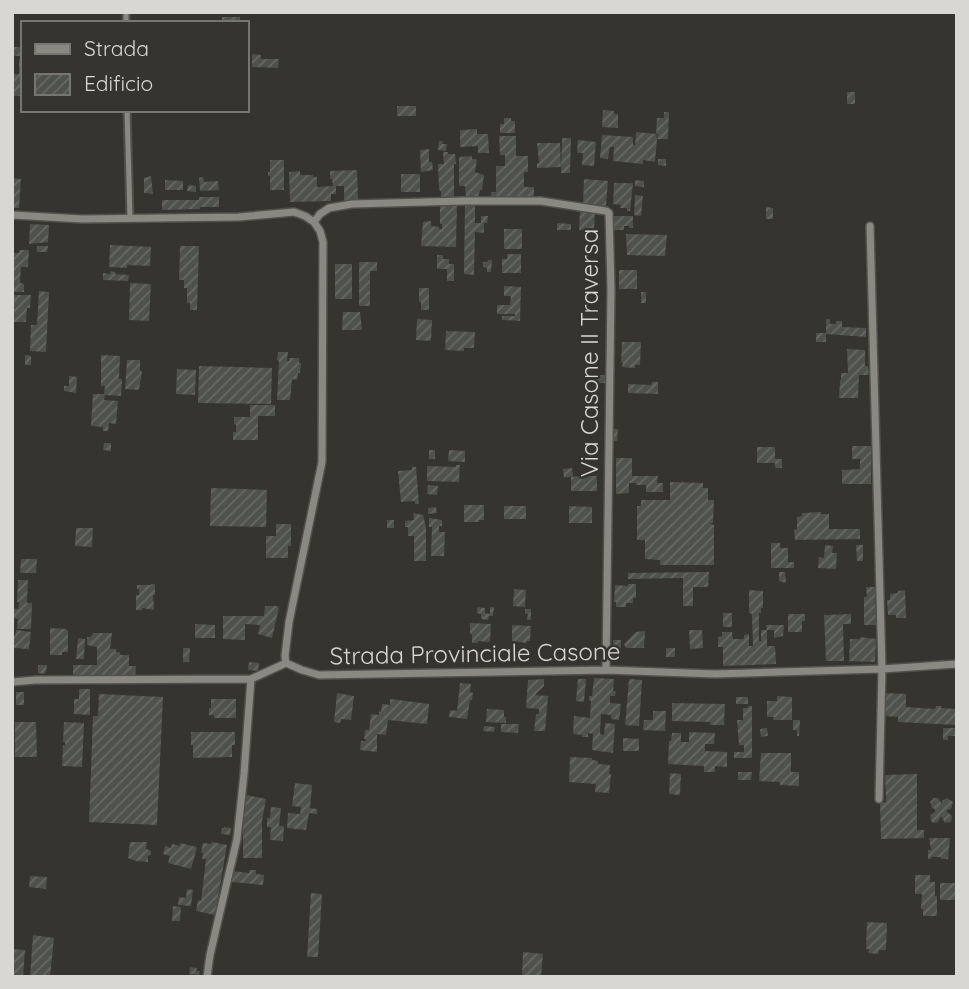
<svg xmlns="http://www.w3.org/2000/svg" width="969" height="989" viewBox="0 0 969 989" font-family="Quicksand,sans-serif">
	<defs>
		<pattern id="building-hatch" width="6" height="6" patternUnits="userSpaceOnUse" patternTransform="scale(1.75)"><rect width="6" height="6" fill="#4f514c"/><path d="M-1 1l2-2M0 6l6-6M5 7l2-2" fill="none" stroke="#686965"/></pattern>
	</defs>
	<rect width="100%" height="100%" fill="#35342f"/>
	<path fill="url(#building-hatch)" d="M 222,17 L 240,17 L 240,23 L 222,23 Z
		M 14,47 L 21,47 L 21,56 L 14,56 Z
		M 252,54 L 261,55 L 261,59 L 279,59 L 278,68 L 252,67 Z
		M 19,59 L 23,59 L 23,96 L 12,96 L 12,74 L 19,74 Z
		M 847,92 L 855,92 L 855,104 L 847,104 Z
		M 397,106 L 416,106 L 416,116 L 397,116 Z
		M 603,110 L 614,111 L 614,114 L 618,114 L 618,128 L 602,127 Z
		M 664,112 L 669,112 L 668,139 L 657,139 L 655,162 L 643,160 L 643,164 L 613,161 L 614,147 L 610,147 L 608,159 L 600,158 L 602,135 L 633,137 L 633,145 L 635,145 L 636,132 L 656,134 L 657,139 L 658,134 L 656,134 L 657,118 L 664,118 Z
		M 504,118 L 511,118 L 511,121 L 515,121 L 515,133 L 500,133 L 500,124 L 504,124 Z
		M 477,129 L 477,134 L 488,134 L 489,153 L 478,153 L 478,146 L 460,147 L 460,130 Z
		M 499,136 L 516,136 L 516,156 L 528,156 L 528,172 L 524,172 L 524,187 L 534,187 L 534,197 L 491,197 L 491,192 L 496,192 L 496,166 L 505,166 L 505,155 L 500,155 Z
		M 562,138 L 571,138 L 570,173 L 561,173 Z
		M 578,140 L 596,142 L 594,166 L 582,165 L 583,153 L 577,153 Z
		M 439,141 L 443,141 L 442,144 L 447,144 L 446,151 L 438,150 Z
		M 537,143 L 560,143 L 561,167 L 537,168 L 537,163 L 539,163 Z
		M 429,149 L 429,162 L 432,162 L 433,170 L 421,172 L 420,150 Z
		M 443,152 L 448,152 L 448,154 L 455,154 L 456,164 L 454,164 L 454,197 L 441,198 L 441,192 L 439,189 L 438,164 L 444,164 Z
		M 472,156 L 472,159 L 477,159 L 475,172 L 484,175 L 482,190 L 480,190 L 478,197 L 466,196 L 465,186 L 459,186 L 459,157 Z
		M 658,159 L 666,159 L 666,166 L 658,165 Z
		M 270,160 L 284,160 L 284,190 L 270,190 L 270,176 L 268,176 L 268,172 L 270,172 Z
		M 357,170 L 358,201 L 344,202 L 344,186 L 336,186 L 336,194 L 331,194 L 331,201 L 290,202 L 289,172 L 300,171 L 300,175 L 313,175 L 313,177 L 317,177 L 317,187 L 333,186 L 332,179 L 330,179 L 330,171 Z
		M 401,174 L 420,174 L 420,192 L 401,192 Z
		M 151,176 L 153,194 L 144,193 L 144,178 Z
		M 203,177 L 204,182 L 218,181 L 219,190 L 200,191 L 199,178 Z
		M 12,178 L 21,179 L 19,208 L 12,208 Z
		M 584,179 L 608,181 L 606,206 L 583,205 Z
		M 165,180 L 183,181 L 183,190 L 165,190 Z
		M 635,180 L 644,181 L 644,187 L 635,186 Z
		M 614,183 L 633,183 L 630,211 L 627,211 L 627,208 L 620,208 L 621,205 L 613,204 Z
		M 188,185 L 196,186 L 196,192 L 187,191 Z
		M 635,195 L 643,196 L 641,216 L 634,215 Z
		M 199,197 L 219,197 L 219,207 L 200,207 L 200,209 L 162,210 L 162,200 L 199,200 Z
		M 440,204 L 457,205 L 456,247 L 421,246 L 423,222 L 431,221 L 431,226 L 439,227 L 439,229 L 442,229 L 442,224 L 440,224 Z
		M 465,206 L 475,206 L 475,223 L 481,223 L 481,216 L 488,216 L 487,223 L 484,223 L 484,233 L 475,232 L 474,275 L 464,274 Z
		M 766,207 L 773,208 L 773,219 L 766,219 Z
		M 580,211 L 595,212 L 594,231 L 579,230 Z
		M 614,216 L 633,216 L 633,228 L 629,228 L 629,226 L 624,226 L 624,230 L 614,230 Z
		M 557,223 L 571,224 L 571,230 L 557,230 Z
		M 30,224 L 49,225 L 48,242 L 29,244 Z
		M 504,229 L 522,229 L 522,249 L 504,249 Z
		M 626,234 L 667,235 L 665,256 L 627,255 Z
		M 110,245 L 151,247 L 150,266 L 127,265 L 127,268 L 109,267 Z
		M 37,246 L 48,246 L 47,252 L 37,252 Z
		M 180,246 L 199,246 L 197,310 L 190,310 L 190,303 L 187,303 L 187,288 L 184,288 L 184,280 L 179,280 Z
		M 19,250 L 29,250 L 28,267 L 21,267 L 20,283 L 24,284 L 24,292 L 12,292 L 13,253 L 19,253 Z
		M 507,254 L 521,254 L 521,273 L 502,273 L 502,259 L 507,259 Z
		M 437,255 L 443,255 L 443,259 L 449,259 L 449,264 L 454,264 L 454,281 L 447,281 L 447,269 L 437,269 Z
		M 488,260 L 492,260 L 491,272 L 487,272 L 487,268 L 483,267 L 483,262 L 487,262 Z
		M 359,262 L 377,262 L 377,271 L 370,271 L 370,306 L 359,306 Z
		M 335,264 L 352,264 L 352,299 L 335,299 Z
		M 619,270 L 637,270 L 637,289 L 619,289 Z
		M 110,271 L 115,272 L 115,274 L 129,275 L 128,281 L 103,280 L 103,273 L 110,274 Z
		M 130,283 L 151,284 L 149,321 L 129,320 Z
		M 504,286 L 521,287 L 520,321 L 502,320 L 502,316 L 515,316 L 515,314 L 497,314 L 497,305 L 510,305 L 511,296 L 504,296 Z
		M 419,288 L 429,288 L 429,310 L 421,310 L 421,302 L 419,302 Z
		M 39,291 L 49,292 L 46,352 L 30,351 L 31,325 L 37,325 Z
		M 641,292 L 646,292 L 646,303 L 641,303 Z
		M 14,295 L 31,295 L 30,308 L 27,308 L 26,322 L 12,322 Z
		M 343,312 L 360,312 L 362,330 L 342,330 Z
		M 417,319 L 432,320 L 431,341 L 416,340 Z
		M 826,319 L 830,319 L 830,324 L 836,324 L 836,321 L 842,321 L 842,327 L 866,328 L 866,337 L 826,334 L 826,342 L 816,342 L 816,333 L 826,333 Z
		M 446,331 L 475,332 L 474,348 L 464,348 L 464,351 L 445,350 Z
		M 622,342 L 641,342 L 640,365 L 635,365 L 635,368 L 622,367 L 623,362 L 621,362 Z
		M 847,349 L 865,350 L 865,366 L 868,366 L 869,375 L 859,375 L 858,398 L 839,398 L 840,380 L 841,380 L 841,373 L 848,373 Z
		M 278,352 L 288,352 L 287,361 L 289,361 L 289,358 L 299,358 L 299,363 L 301,363 L 300,373 L 298,373 L 297,380 L 292,379 L 290,400 L 277,400 L 279,361 L 277,360 Z
		M 25,355 L 31,356 L 31,365 L 25,365 Z
		M 101,355 L 120,356 L 119,379 L 122,379 L 121,396 L 105,395 L 104,400 L 118,401 L 116,424 L 109,423 L 108,431 L 103,431 L 103,427 L 91,426 L 93,394 L 104,394 L 105,386 L 101,386 Z
		M 127,360 L 140,360 L 140,370 L 142,371 L 139,390 L 125,389 Z
		M 199,366 L 272,368 L 271,404 L 198,403 Z
		M 177,369 L 196,370 L 195,395 L 176,394 Z
		M 597,375 L 605,375 L 605,383 L 597,383 Z
		M 69,376 L 77,377 L 76,393 L 64,391 L 64,386 L 69,386 Z
		M 652,382 L 658,382 L 658,394 L 628,393 L 628,384 L 651,385 Z
		M 250,405 L 275,405 L 275,416 L 258,416 L 258,440 L 233,440 L 233,432 L 236,432 L 236,424 L 234,425 L 234,417 L 250,417 Z
		M 613,429 L 618,429 L 617,441 L 611,441 Z
		M 104,443 L 111,443 L 111,451 L 103,450 Z
		M 852,446 L 871,446 L 871,484 L 842,484 L 842,470 L 860,469 L 860,459 L 852,459 Z
		M 757,447 L 775,447 L 775,459 L 782,459 L 782,468 L 775,468 L 775,463 L 757,463 Z
		M 429,450 L 435,450 L 435,459 L 429,459 Z
		M 449,450 L 465,451 L 465,462 L 448,461 Z
		M 616,458 L 632,458 L 632,476 L 658,476 L 657,483 L 663,483 L 663,492 L 646,492 L 646,485 L 636,485 L 636,483 L 629,483 L 629,493 L 616,494 Z
		M 456,465 L 460,465 L 459,482 L 427,481 L 427,466 L 456,467 Z
		M 412,467 L 416,467 L 419,504 L 415,504 L 415,501 L 401,502 L 398,471 L 412,470 Z
		M 572,468 L 573,476 L 564,478 L 563,469 Z
		M 579,476 L 597,476 L 597,491 L 571,491 L 571,477 Z
		M 670,482 L 703,483 L 703,488 L 708,488 L 708,500 L 714,500 L 713,523 L 709,523 L 714,525 L 714,565 L 660,565 L 660,560 L 645,559 L 645,540 L 637,540 L 637,506 L 641,506 L 641,500 L 670,500 Z
		M 428,485 L 438,486 L 437,495 L 427,494 Z
		M 211,488 L 267,490 L 266,527 L 210,526 Z
		M 464,505 L 484,505 L 484,520 L 479,520 L 479,522 L 464,522 Z
		M 504,506 L 526,506 L 526,519 L 504,519 Z
		M 569,506 L 592,507 L 592,523 L 569,523 Z
		M 436,507 L 437,513 L 428,514 L 428,508 Z
		M 821,512 L 820,514 L 829,514 L 829,529 L 860,529 L 860,539 L 795,540 L 794,530 L 797,529 L 797,517 L 802,516 L 802,513 Z
		M 413,513 L 423,515 L 426,527 L 426,561 L 414,561 L 414,536 L 408,536 L 408,527 L 405,527 L 405,521 L 414,520 Z
		M 429,518 L 442,520 L 442,526 L 439,526 L 439,532 L 445,532 L 444,556 L 431,556 L 432,527 L 429,527 Z
		M 387,520 L 394,520 L 394,528 L 387,528 Z
		M 276,524 L 291,524 L 291,546 L 288,546 L 288,558 L 266,558 L 266,536 L 276,536 Z
		M 76,528 L 93,528 L 92,547 L 75,546 Z
		M 771,543 L 780,543 L 780,548 L 788,548 L 788,562 L 794,562 L 794,568 L 771,568 Z
		M 825,545 L 833,546 L 832,553 L 837,553 L 836,569 L 818,568 L 819,557 L 824,558 Z
		M 856,545 L 863,545 L 863,561 L 857,561 Z
		M 21,559 L 37,559 L 36,573 L 20,573 Z
		M 709,572 L 708,587 L 693,587 L 693,606 L 683,606 L 683,578 L 628,579 L 628,573 Z
		M 779,572 L 785,572 L 786,583 L 779,581 Z
		M 18,580 L 28,580 L 27,603 L 32,603 L 31,629 L 17,629 L 18,619 L 12,618 L 12,608 L 18,609 L 19,602 L 17,602 Z
		M 151,584 L 155,584 L 155,595 L 153,595 L 154,610 L 142,608 L 142,610 L 136,610 L 136,595 L 139,595 L 139,589 L 137,589 L 137,585 L 151,585 Z
		M 628,584 L 636,584 L 636,598 L 633,598 L 633,603 L 626,603 L 626,607 L 616,607 L 616,602 L 614,602 L 615,585 L 628,586 Z
		M 866,587 L 875,587 L 876,625 L 864,625 L 864,597 L 867,597 Z
		M 514,589 L 526,590 L 525,607 L 513,606 Z
		M 749,590 L 763,591 L 763,608 L 761,608 L 761,613 L 759,613 L 759,641 L 761,641 L 761,630 L 767,630 L 767,646 L 775,646 L 776,664 L 723,666 L 723,647 L 718,647 L 718,637 L 722,636 L 722,632 L 732,632 L 733,639 L 744,639 L 744,635 L 749,634 L 749,646 L 753,646 L 752,614 L 749,613 Z
		M 905,590 L 906,618 L 896,618 L 896,615 L 888,615 L 887,600 L 890,600 L 890,594 L 898,593 L 898,591 Z
		M 265,606 L 277,606 L 279,608 L 272,638 L 258,634 L 260,625 L 245,624 L 245,640 L 223,639 L 223,616 L 264,616 Z
		M 477,607 L 485,608 L 485,613 L 490,614 L 490,607 L 494,607 L 493,616 L 489,616 L 488,620 L 481,619 L 481,614 L 477,613 Z
		M 525,609 L 531,609 L 531,620 L 527,620 L 528,614 L 525,614 Z
		M 723,613 L 732,613 L 732,627 L 723,627 Z
		M 788,614 L 805,614 L 805,621 L 802,621 L 802,632 L 788,632 Z
		M 851,614 L 851,624 L 843,624 L 844,661 L 826,661 L 824,615 Z
		M 470,623 L 491,624 L 490,642 L 478,641 L 478,643 L 472,643 L 472,634 L 470,634 Z
		M 195,624 L 215,625 L 215,638 L 195,638 Z
		M 512,625 L 531,626 L 530,641 L 527,641 L 527,643 L 512,641 Z
		M 766,625 L 784,625 L 783,636 L 774,638 L 774,630 L 767,630 Z
		M 50,628 L 66,629 L 66,630 L 68,630 L 68,652 L 62,652 L 62,655 L 50,655 Z
		M 16,630 L 31,632 L 29,649 L 12,648 L 12,636 L 15,636 Z
		M 689,630 L 702,630 L 703,648 L 690,649 Z
		M 645,631 L 644,648 L 626,648 L 624,644 L 636,632 Z
		M 93,633 L 112,633 L 110,649 L 116,649 L 116,652 L 120,652 L 120,655 L 129,655 L 129,666 L 136,666 L 135,677 L 73,675 L 73,665 L 97,665 L 97,647 L 87,645 L 87,637 L 91,637 Z
		M 860,637 L 876,639 L 875,662 L 849,661 L 850,639 L 860,639 Z
		M 78,638 L 85,639 L 84,659 L 76,659 Z
		M 613,640 L 621,640 L 621,655 L 609,655 L 609,651 L 613,651 Z
		M 183,648 L 190,648 L 189,662 L 183,662 Z
		M 666,648 L 675,648 L 675,657 L 666,657 Z
		M 249,662 L 259,663 L 258,671 L 248,670 Z
		M 38,665 L 47,665 L 46,672 L 44,674 L 38,673 Z
		M 594,678 L 614,679 L 613,691 L 616,691 L 615,696 L 610,696 L 610,703 L 621,704 L 619,720 L 611,719 L 611,715 L 601,714 L 600,734 L 604,735 L 605,723 L 615,724 L 613,753 L 592,750 L 593,734 L 588,733 L 588,737 L 582,737 L 582,735 L 573,734 L 574,716 L 590,718 L 591,701 L 589,700 L 589,696 L 592,696 Z
		M 544,679 L 544,686 L 535,695 L 548,696 L 545,731 L 534,731 L 536,714 L 539,714 L 539,709 L 526,708 L 528,680 Z
		M 578,679 L 586,679 L 584,702 L 576,701 Z
		M 629,679 L 642,680 L 639,726 L 625,725 Z
		M 460,683 L 471,684 L 470,692 L 473,693 L 472,700 L 470,700 L 467,719 L 449,717 L 450,710 L 457,711 Z
		M 79,689 L 90,689 L 90,715 L 74,714 L 74,699 L 79,699 Z
		M 16,692 L 24,692 L 24,705 L 16,705 Z
		M 337,693 L 354,696 L 351,720 L 341,719 L 340,723 L 334,722 Z
		M 885,693 L 906,694 L 906,707 L 935,709 L 936,706 L 941,706 L 941,708 L 957,709 L 957,725 L 898,722 L 898,717 L 884,716 Z
		M 99,694 L 163,697 L 157,825 L 89,822 L 93,716 L 98,716 Z
		M 777,696 L 792,697 L 792,720 L 773,720 L 774,717 L 767,717 L 767,701 L 777,701 Z
		M 736,697 L 748,697 L 748,704 L 736,704 Z
		M 211,699 L 236,699 L 236,718 L 214,718 L 214,715 L 209,715 L 209,708 L 211,708 Z
		M 390,699 L 429,704 L 427,724 L 388,720 L 386,735 L 377,734 L 377,752 L 360,750 L 361,741 L 366,741 L 366,739 L 364,739 L 365,730 L 369,730 L 371,714 L 379,715 L 379,711 L 381,712 L 382,704 L 390,705 Z
		M 672,703 L 725,704 L 724,725 L 710,725 L 710,722 L 672,721 Z
		M 748,706 L 752,706 L 752,758 L 734,758 L 734,752 L 744,752 L 744,745 L 739,745 L 737,720 L 743,720 L 743,708 L 748,708 Z
		M 487,709 L 504,710 L 504,717 L 506,717 L 506,723 L 486,722 Z
		M 653,711 L 666,711 L 665,731 L 643,730 L 644,720 L 653,720 Z
		M 793,720 L 800,720 L 799,736 L 797,736 L 797,730 L 793,730 Z
		M 15,722 L 36,722 L 37,757 L 15,757 Z
		M 64,722 L 84,723 L 82,767 L 62,766 L 63,745 L 65,746 L 65,742 L 63,742 Z
		M 501,724 L 519,724 L 518,733 L 501,732 Z
		M 484,726 L 495,727 L 494,732 L 483,731 Z
		M 767,728 L 768,736 L 761,737 L 760,729 Z
		M 943,728 L 956,728 L 956,736 L 948,736 L 948,740 L 943,740 Z
		M 191,732 L 235,732 L 235,745 L 232,745 L 232,757 L 193,758 L 193,745 L 191,745 Z
		M 689,732 L 715,733 L 714,744 L 705,744 L 705,751 L 727,752 L 727,767 L 715,766 L 715,772 L 704,772 L 704,766 L 668,764 L 669,741 L 671,741 L 672,733 L 681,733 L 681,742 L 689,742 Z
		M 623,738 L 639,739 L 639,751 L 623,751 Z
		M 761,753 L 791,753 L 791,772 L 799,772 L 799,786 L 780,785 L 780,782 L 759,781 Z
		M 570,757 L 592,758 L 592,760 L 598,761 L 598,764 L 610,765 L 609,774 L 611,774 L 609,793 L 595,792 L 596,784 L 569,782 Z
		M 738,772 L 752,772 L 751,780 L 738,780 Z
		M 670,773 L 681,774 L 680,795 L 669,794 Z
		M 917,774 L 917,830 L 924,830 L 924,838 L 881,839 L 880,802 L 886,802 L 885,775 Z
		M 295,783 L 312,785 L 310,808 L 317,809 L 317,814 L 309,813 L 306,830 L 287,828 L 288,813 L 300,814 L 301,807 L 292,806 Z
		M 246,795 L 266,799 L 262,821 L 262,858 L 243,858 L 243,821 Z
		M 934,798 L 938,798 L 942,804 L 942,801 L 947,798 L 953,802 L 951,809 L 947,810 L 947,812 L 952,816 L 951,822 L 945,823 L 941,816 L 938,822 L 933,823 L 931,821 L 930,815 L 935,812 L 935,809 L 932,808 L 930,802 Z
		M 271,807 L 281,808 L 279,826 L 284,826 L 283,841 L 270,840 L 271,827 L 267,827 L 267,818 L 270,818 Z
		M 224,827 L 231,828 L 230,835 L 221,834 L 222,828 L 224,828 Z
		M 929,838 L 950,838 L 948,859 L 941,859 L 941,857 L 931,857 L 931,859 L 928,859 L 928,850 L 931,850 Z
		M 130,842 L 147,842 L 146,849 L 151,851 L 151,855 L 148,856 L 148,862 L 136,861 L 128,858 Z
		M 212,842 L 227,845 L 215,915 L 196,911 L 198,900 L 201,901 L 206,859 L 202,859 L 203,853 L 201,853 L 203,843 L 211,844 Z
		M 180,843 L 197,847 L 191,869 L 168,863 L 170,856 L 163,854 L 165,846 L 171,848 L 172,844 L 180,846 Z
		M 249,870 L 256,870 L 256,874 L 264,875 L 263,885 L 231,882 L 232,871 L 249,873 Z
		M 915,875 L 930,875 L 930,882 L 935,882 L 935,896 L 937,896 L 937,916 L 923,916 L 923,909 L 921,909 L 922,894 L 915,894 Z
		M 30,876 L 47,877 L 46,889 L 29,887 Z
		M 940,883 L 955,883 L 955,900 L 940,900 Z
		M 187,889 L 193,890 L 191,906 L 178,905 L 179,897 L 186,898 Z
		M 311,893 L 322,894 L 318,957 L 307,957 Z
		M 173,906 L 181,907 L 180,921 L 172,921 Z
		M 867,922 L 887,923 L 886,950 L 879,950 L 878,954 L 868,953 L 869,949 L 866,949 Z
		M 33,935 L 54,938 L 50,977 L 30,977 Z
		M 12,949 L 25,950 L 23,977 L 12,977 Z
		M 523,952 L 543,954 L 541,977 L 522,975 Z
		M 190,967 L 197,968 L 196,971 L 200,971 L 199,975 L 189,974 Z"/>
	<g fill="none" stroke-linecap="round" stroke-linejoin="round">
		<g stroke="#51504c" stroke-width="9">
			<path id="lane" d="M 126,12 L 126,23
				M 127,110 L 130,217"/>
		</g>
		<g stroke="#51504c" stroke-width="10">
			<path id="street" d="M 12,215 L 82,219 L 239,217 L 294,212 L 305,216 L 314,222 L 320,231 L 323,242 L 322,462 L 289,622 L 285,656 L 286,663 L 302,670 L 319,675 L 606,670 L 715,674 L 882,669 L 957,664
				M 314,222 L 320,214 L 329,208 L 352,204 L 462,201 L 541,201 L 606,211 L 609,213 L 611,290 L 606,670
				M 870,226 L 882,669 L 879,799
				M 12,682 L 35,680 L 251,679 L 286,663
				M 207,977 L 210,955 L 237,839 L 244,774 L 251,679"/>
		</g>
		<use href="#lane" stroke="#898881" stroke-width="5"/>
		<use href="#street" stroke="#898881" stroke-width="7"/>
	</g>
	<g text-anchor="middle" stroke-width="5" stroke-linejoin="round" paint-order="stroke">
		<g font-size="24" fill="#d8d7d4" stroke="#35342f">
			<text transform="translate(590 353) rotate(-90)" y="8">Via Casone II Traversa</text>
			<text transform="translate(475 654) rotate(-1)" y="8">Strada Provinciale Casone</text>
		</g>
	</g>
	<rect width="969" height="989" fill="none" stroke="#d8d7d4" stroke-width="28"/>
	<rect x="21" y="21" width="228" height="91" fill="#35342f" stroke="#767571" stroke-width="2"/>
	<rect x="35" y="44" width="35" height="10" fill="#898881" stroke="#767571" stroke-width="2"/>
	<text x="84" y="56" font-size="21" fill="#d8d7d4">Strada</text>
	<rect x="35" y="74" width="35" height="21" fill="url(#building-hatch)" stroke="#767571" stroke-width="2"/>
	<text x="84" y="91" font-size="21" fill="#d8d7d4">Edificio</text>
</svg>
